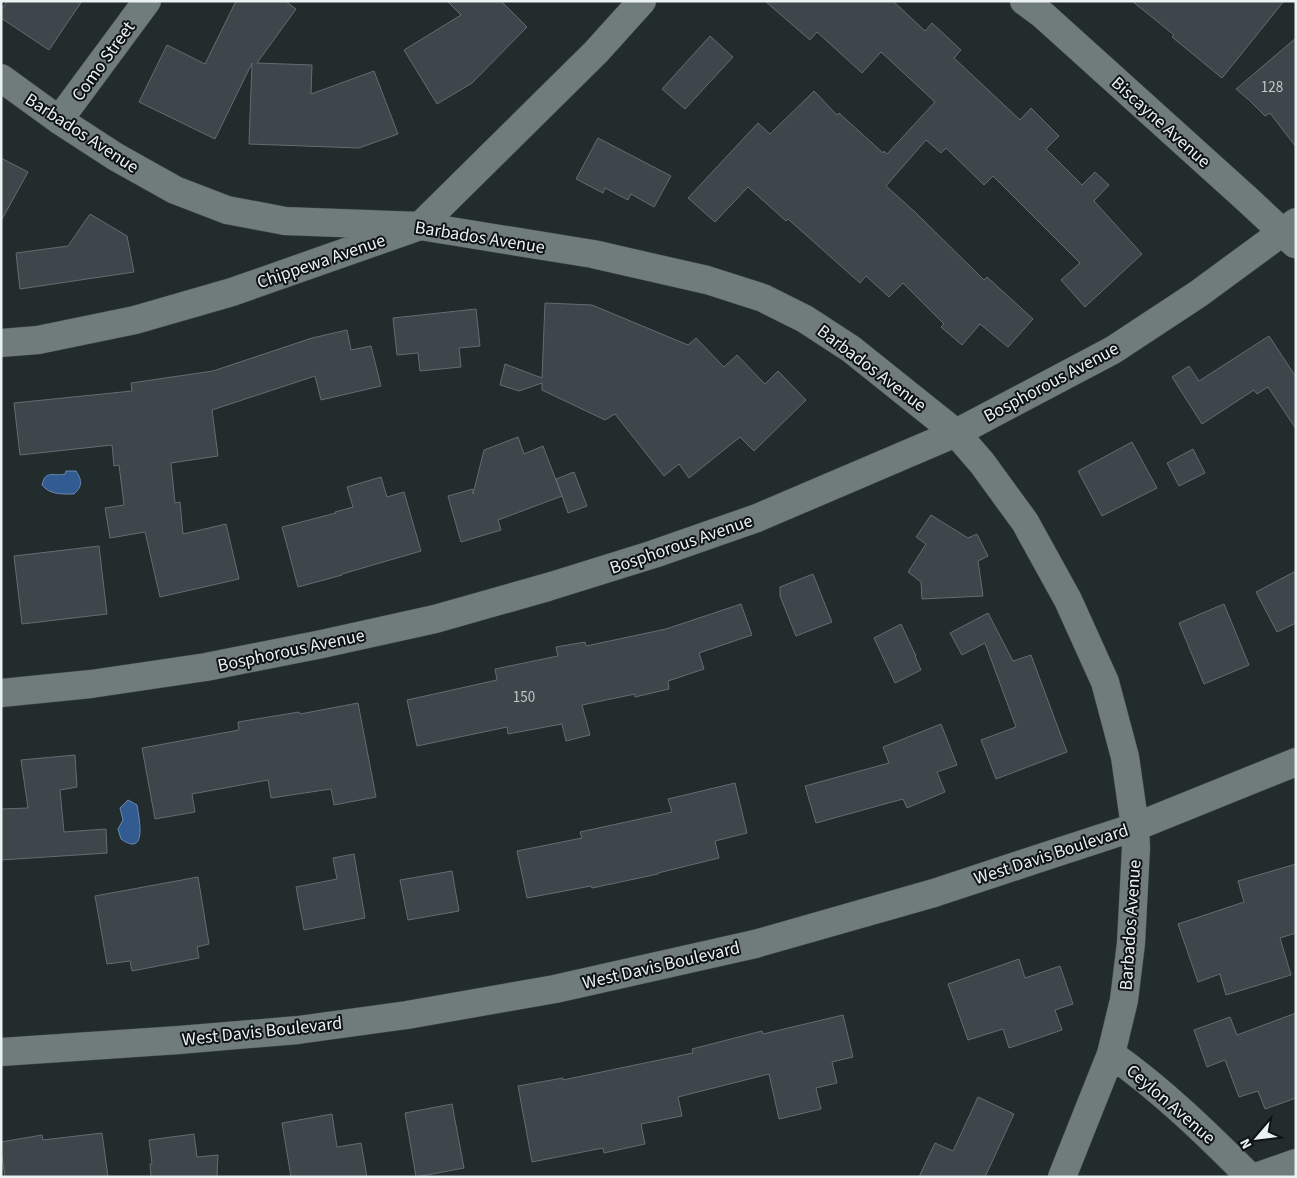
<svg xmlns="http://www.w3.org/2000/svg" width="1297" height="1178" viewBox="0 0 1297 1178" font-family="'Source Sans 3',sans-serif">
	<rect width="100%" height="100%" fill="#222c2c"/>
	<path fill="#325b92" stroke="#6a88af" d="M 66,471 L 76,471 C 82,480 83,486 74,494 C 62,494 50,495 42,485 C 45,469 55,477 65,474 Z
		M 128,800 L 137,805 C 139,818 148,858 121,839 L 118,829 L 123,820 L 120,808 Z"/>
	<path fill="#3d464a" stroke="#636d71" d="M 7,1 L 82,1 L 49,50 L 1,18 L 1,10 Z
		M 236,1 L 285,1 L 296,9 L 257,63 L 312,65 L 311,94 L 374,71 L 398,134 L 359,148 L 249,144 L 252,63 L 215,139 L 139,102 L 167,45 L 205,64 Z
		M 447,1 L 501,1 L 527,27 L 472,83 L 437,104 L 404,50 L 461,15 Z
		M 765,1 L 893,1 L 925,31 L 932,23 L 961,50 L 954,58 L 1020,120 L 1031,108 L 1059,136 L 1046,149 L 1082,185 L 1095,172 L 1109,185 L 1094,201 L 1142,254 L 1085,307 L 1061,280 L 1080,263 L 993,176 L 984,185 L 946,148 L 941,153 L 926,140 L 886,186 L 916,213 L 984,280 L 987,277 L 1033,319 L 1008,347 L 980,324 L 962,345 L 941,327 L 944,324 L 903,283 L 889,297 L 866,276 L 860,283 L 788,219 L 786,221 L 748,187 L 715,222 L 688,198 L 758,123 L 770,134 L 814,91 L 837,115 L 839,113 L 883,153 L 884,151 L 887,154 L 935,102 L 881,52 L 862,73 L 817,32 L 810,40 Z
		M 1132,1 L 1284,1 L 1222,78 L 1172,37 L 1174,35 Z
		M 710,36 L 733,57 L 685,109 L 662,89 Z
		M 1296,38 L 1296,147 L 1270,113 L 1265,116 L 1249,100 L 1236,89 Z
		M 598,138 L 671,176 L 654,207 L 631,194 L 628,200 L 605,188 L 603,193 L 576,179 Z
		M 1,158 L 28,172 L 1,221 Z
		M 90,214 L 127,236 L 134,272 L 20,289 L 16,253 L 68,246 Z
		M 545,303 L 592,305 L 688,345 L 696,338 L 724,367 L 737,355 L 765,384 L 778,371 L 806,400 L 754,451 L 740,437 L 689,478 L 679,464 L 664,476 L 615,414 L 605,420 L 542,390 L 542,383 L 519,391 L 500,385 L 505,364 L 542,378 Z
		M 476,309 L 480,346 L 459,348 L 461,367 L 420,371 L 418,353 L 397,355 L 393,318 Z
		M 347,330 L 351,350 L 371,346 L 381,386 L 321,400 L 315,376 L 212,410 L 218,456 L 171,463 L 175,503 L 180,502 L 183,534 L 226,524 L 239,579 L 160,597 L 145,532 L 110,538 L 105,508 L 124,505 L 119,465 L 114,466 L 112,445 L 20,455 L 14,403 L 132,391 L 131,383 L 213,371 L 312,338 Z
		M 1269,336 L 1296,377 L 1296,429 L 1268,387 L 1257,394 L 1254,390 L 1202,424 L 1172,377 L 1189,366 L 1199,381 Z
		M 518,437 L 524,454 L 543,446 L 562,496 L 498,520 L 501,530 L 461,542 L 448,496 L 473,489 L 473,494 L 484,450 Z
		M 1132,442 L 1157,488 L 1102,516 L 1078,471 Z
		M 1193,449 L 1205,473 L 1179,486 L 1167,463 Z
		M 574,472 L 587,506 L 568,513 L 556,479 Z
		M 381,477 L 387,497 L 404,492 L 421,551 L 342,574 L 342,575 L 298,587 L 282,527 L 336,513 L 335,512 L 353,507 L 347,487 Z
		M 931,515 L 968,538 L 977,534 L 988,556 L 978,561 L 983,596 L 922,599 L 921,582 L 908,572 L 926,544 L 916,537 Z
		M 99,546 L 107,614 L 22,624 L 14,556 Z
		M 1296,571 L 1296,623 L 1277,632 L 1256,592 Z
		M 813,574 L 832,622 L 796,636 L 780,596 L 780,587 Z
		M 741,604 L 752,635 L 699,653 L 704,669 L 668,681 L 669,689 L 635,697 L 635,694 L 582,705 L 590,735 L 566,741 L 562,724 L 508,734 L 507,727 L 417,746 L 407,700 L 497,680 L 495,669 L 558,656 L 556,647 L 585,642 L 586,646 L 666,629 Z
		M 1224,604 L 1249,665 L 1204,684 L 1179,623 Z
		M 988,613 L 1013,661 L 1031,655 L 1067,752 L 996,779 L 981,740 L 1016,727 L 985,643 L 962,655 L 950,633 Z
		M 901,624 L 916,656 L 915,656 L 921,670 L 895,683 L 874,638 Z
		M 358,703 L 376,797 L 334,805 L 331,789 L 271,798 L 268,780 L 192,794 L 195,812 L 155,819 L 142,748 L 239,730 L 238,722 L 299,712 L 300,714 Z
		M 941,724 L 957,765 L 937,772 L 945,792 L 907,808 L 903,799 L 816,823 L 805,786 L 889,763 L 883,747 Z
		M 75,755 L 77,787 L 60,790 L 64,832 L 106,829 L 107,853 L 1,860 L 1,809 L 28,808 L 21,760 Z
		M 735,783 L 747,833 L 715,841 L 719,858 L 658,873 L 658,874 L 592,888 L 591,886 L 527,898 L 517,851 L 582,838 L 580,832 L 672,812 L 668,799 Z
		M 354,854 L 365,918 L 304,930 L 296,887 L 337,879 L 333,858 Z
		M 1296,864 L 1296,933 L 1280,938 L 1291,975 L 1226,995 L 1220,974 L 1198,982 L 1178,924 L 1244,902 L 1238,881 Z
		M 452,871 L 459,911 L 408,920 L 400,880 Z
		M 198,877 L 209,944 L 197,947 L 199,958 L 132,971 L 130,961 L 107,964 L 95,896 Z
		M 1019,959 L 1025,978 L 1060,966 L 1073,1004 L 1055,1010 L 1062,1030 L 1009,1048 L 1003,1029 L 968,1040 L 948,984 Z
		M 1296,1013 L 1296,1098 L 1265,1109 L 1258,1091 L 1239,1097 L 1225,1060 L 1207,1067 L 1194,1030 L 1230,1017 L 1237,1035 Z
		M 843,1015 L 853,1057 L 832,1062 L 837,1083 L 816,1088 L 821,1109 L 779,1119 L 769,1074 L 678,1097 L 682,1116 L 641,1124 L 645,1144 L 604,1153 L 603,1148 L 532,1162 L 518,1086 L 563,1078 L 563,1080 L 693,1053 L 692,1049 L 762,1031 L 763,1034 Z
		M 978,1097 L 1014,1114 L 985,1177 L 919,1177 L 935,1143 L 953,1151 Z
		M 452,1104 L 464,1168 L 416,1177 L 405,1113 Z
		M 332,1114 L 337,1147 L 361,1143 L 367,1177 L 291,1177 L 282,1123 Z
		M 102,1133 L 108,1177 L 5,1177 L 1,1150 L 1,1142 L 42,1135 L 43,1140 Z
		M 194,1134 L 197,1157 L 218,1155 L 217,1177 L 151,1177 L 150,1164 L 152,1164 L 149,1140 Z"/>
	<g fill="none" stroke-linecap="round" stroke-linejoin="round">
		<g stroke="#414949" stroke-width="29">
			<path id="minor" d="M 1024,1 L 1043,15 L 1249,201 L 1295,244
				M 1,78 L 59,120 L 116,157 L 175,190 L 227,210 L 285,221 L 420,226 L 593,254 L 707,280 L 763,298 L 805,319 L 851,349 L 956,433 L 982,463 L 1025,522 L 1068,600 L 1105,682 L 1125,757 L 1135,827 L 1136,848 L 1131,943 L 1124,1000 L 1111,1054 L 1062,1177
				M 59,120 L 147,1
				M 1,343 L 38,340 L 135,320 L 232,292 L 420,226 L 596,52 L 642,1
				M 1,693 L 91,684 L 206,667 L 322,644 L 435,619 L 548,587 L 654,554 L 757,518 L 956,433 L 1113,350 L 1198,294 L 1296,222
				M 1,1052 L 179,1040 L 298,1030 L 407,1015 L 555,989 L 755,944 L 934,893 L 1037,859 L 1135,827 L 1296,762
				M 1111,1054 C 1162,1090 1206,1133 1250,1177
				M 1256,1177 L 1296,1163"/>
		</g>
		<use href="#minor" stroke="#707b7c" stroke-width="28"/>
	</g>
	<g text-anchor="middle" stroke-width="4" stroke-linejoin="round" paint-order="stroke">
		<g font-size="15" fill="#c0c7c8">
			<text x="1272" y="92">128</text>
			<text x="524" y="702">150</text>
		</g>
		<g font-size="18" fill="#ebf2f2" stroke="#0f1313">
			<text transform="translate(103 61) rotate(-54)" y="6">Como Street</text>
			<text transform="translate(1161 122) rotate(42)" y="6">Biscayne Avenue</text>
			<text transform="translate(82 133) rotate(33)" y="6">Barbados Avenue</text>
			<text transform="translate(480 237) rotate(9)" y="6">Barbados Avenue</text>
			<text transform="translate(321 261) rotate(-19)" y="6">Chippewa Avenue</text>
			<text transform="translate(872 368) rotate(37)" y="6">Barbados Avenue</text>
			<text transform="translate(1051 382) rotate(-28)" y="6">Bosphorous Avenue</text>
			<text transform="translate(681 544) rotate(-19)" y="6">Bosphorous Avenue</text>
			<text transform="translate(291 650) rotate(-12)" y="6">Bosphorous Avenue</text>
			<text transform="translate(1051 854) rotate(-18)" y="6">West Davis Boulevard</text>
			<text transform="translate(1130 925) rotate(-86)" y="6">Barbados Avenue</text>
			<text transform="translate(661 965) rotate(-13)" y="6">West Davis Boulevard</text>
			<text transform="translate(262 1031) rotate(-6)" y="6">West Davis Boulevard</text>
			<text transform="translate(1171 1104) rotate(41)" y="6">Ceylon Avenue</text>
		</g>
	</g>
	<rect width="1297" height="1178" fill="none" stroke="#ebf2f2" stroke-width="5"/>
	<g transform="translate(1257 1138) rotate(242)" stroke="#0f1313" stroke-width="4" paint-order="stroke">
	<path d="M0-4L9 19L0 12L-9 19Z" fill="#ebf2f2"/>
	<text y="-8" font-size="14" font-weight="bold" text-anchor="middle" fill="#ebf2f2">N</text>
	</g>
</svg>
